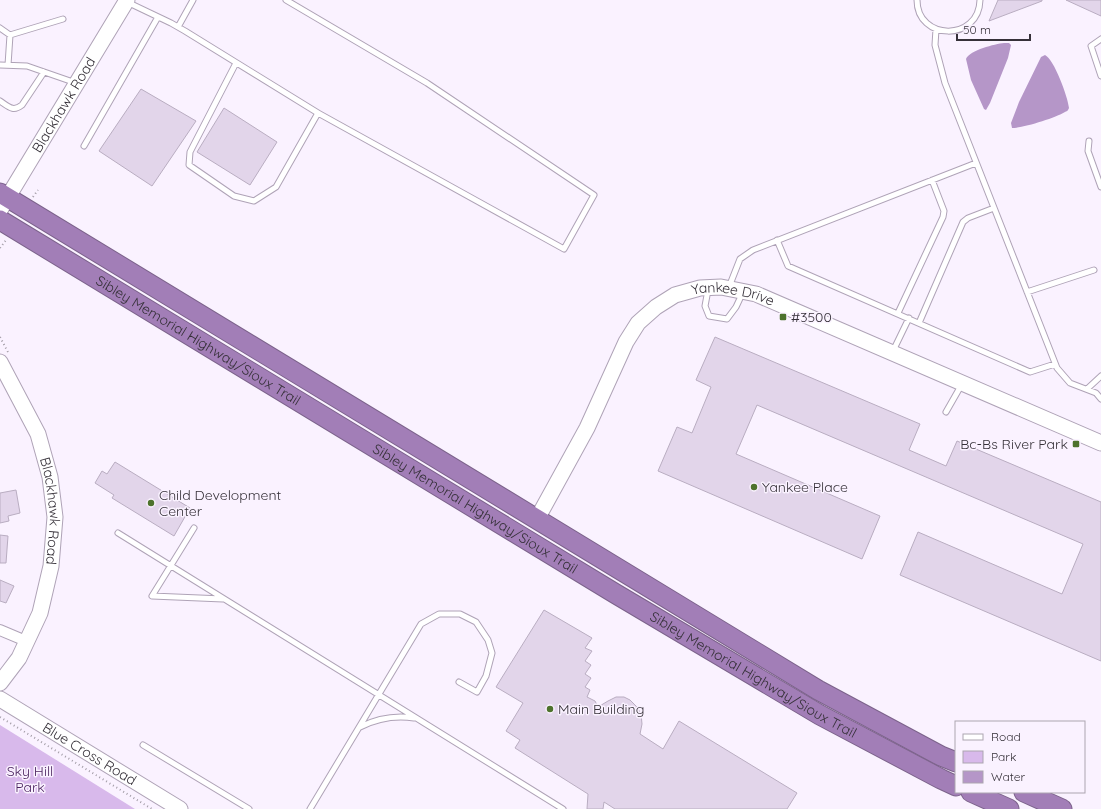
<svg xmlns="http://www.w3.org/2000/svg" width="1101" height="809" viewBox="0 0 1101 809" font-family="Quicksand,sans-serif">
	<rect width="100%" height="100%" fill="#faf2ff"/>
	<path fill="#d8b9eb" d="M 0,725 L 135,809 L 0,809 Z"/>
	<path fill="#b596c8" d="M 1004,43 L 1009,43 L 1011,45 L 1008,58 L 990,103 L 986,110 L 984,109 L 971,80 L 966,59 C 970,50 995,44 1004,43 Z
		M 1045,55 C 1054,59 1068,97 1069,108 C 1068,110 1068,111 1065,112 C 1055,118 1023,128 1012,128 L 1011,123 L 1019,102 L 1041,57 Z"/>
	<path fill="#e2d5ea" stroke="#b9adc1" d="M 998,0 L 1042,0 L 1042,1 L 989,21 Z
		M 1066,0 L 1101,0 L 1101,16 Z
		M 141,89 L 196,121 L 152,186 L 99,151 Z
		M 224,108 L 277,142 L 250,185 L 197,152 Z
		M 715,337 L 920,424 L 909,450 L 946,466 L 957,441 L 1101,502 L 1101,661 L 900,575 L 918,532 L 1062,594 L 1083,544 L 757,405 L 736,454 L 880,516 L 862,559 L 658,471 L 677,427 L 692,433 L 711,387 L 696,380 Z
		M 115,462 L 190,508 L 174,536 L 112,498 L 114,495 L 95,483 L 102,471 L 107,474 Z
		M 16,490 L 20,513 L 8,516 L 9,521 L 0,523 L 0,493 Z
		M 0,535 L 8,536 L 6,563 L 0,563 Z
		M 0,580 L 14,586 L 6,603 L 0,601 Z
		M 544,610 L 592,638 L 585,648 L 592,651 L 585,661 L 591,665 L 585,674 L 591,678 L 585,687 L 590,690 L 587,697 L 595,701 L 598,707 L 608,701 L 616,697 L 624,697 L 630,700 L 637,707 L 641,714 L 642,724 L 640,734 L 663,749 L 679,721 L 797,793 L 787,809 L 615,809 L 604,802 L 603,809 L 587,809 L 588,794 L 515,748 L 520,740 L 506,731 L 523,703 L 496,687 Z"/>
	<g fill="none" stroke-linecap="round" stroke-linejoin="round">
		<g stroke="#afa3b7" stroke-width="7">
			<path id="lane" d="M 286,0 L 427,83 L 594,195 L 564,249 L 318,113
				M 917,0 C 917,41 979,42 980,0
				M 127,2 L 171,23 L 185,31 L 318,113 L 276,187 L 254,201 L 234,196 L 189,165 L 190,152 L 236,63
				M 178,27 L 193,0
				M 0,28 L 10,35 L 8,65
				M 936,29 L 935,45 L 945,83 L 1057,368 L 1070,383 L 1096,393 L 1101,399
				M 10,35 L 63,19
				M 1101,39 L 1091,46 L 1101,76
				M 0,65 L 27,66 L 76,83
				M 0,101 C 9,107 13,112 22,105 L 44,72
				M 1089,141 L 1088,151 L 1101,187
				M 84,146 L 158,17
				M 777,240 L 788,266 L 1030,372 L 1055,364
				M 729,287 L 740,259 L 753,250 L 976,163
				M 708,290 L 705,306 L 709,316 L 727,319 L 736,307 L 743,292
				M 1027,292 L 1094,270
				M 898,313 L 943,217 L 944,211 L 932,180
				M 919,323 L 963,222 L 968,218 L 994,208
				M 893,351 L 909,318
				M 1087,389 L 1101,376
				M 946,412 L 962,384
				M 194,528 L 152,596 L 223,599
				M 118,533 L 563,809
				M 360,727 C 378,718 394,715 414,718
				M 143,745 L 249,809
				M 310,809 L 421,624 L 439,614 L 460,614 L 476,622 L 488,640 L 492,653 L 486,676 L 477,692 L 459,682"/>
		</g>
		<g stroke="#afa3b7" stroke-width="12">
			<path id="street" d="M 0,630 L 26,641"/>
		</g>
		<g stroke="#afa3b7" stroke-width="17">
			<g id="secondary">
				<path id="s1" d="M 0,210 L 127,0"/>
				<path id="s2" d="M 0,362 L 38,434 L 50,477 L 55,517 L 51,566 L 40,613 L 19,658 L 0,683"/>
				<path id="s3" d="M 537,519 L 587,428 L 626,342 L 638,323 L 656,307 L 675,295 L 700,288 L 721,287 L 756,294 L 1101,443"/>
				<path id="s4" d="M 0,699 L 180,809"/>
			</g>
		</g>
		<g stroke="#7c638b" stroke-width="21">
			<g id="highway">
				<path d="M 0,193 L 818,690 L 941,756 L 956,762"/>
				<path id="s5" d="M 0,220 L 616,594 L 820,715 L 941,779 L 956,786"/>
				<path d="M 971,792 L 1009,809"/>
				<path d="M 1024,792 L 1062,809"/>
			</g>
		</g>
		<path stroke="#a39da7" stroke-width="2" stroke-dasharray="1 3" stroke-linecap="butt" d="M 33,197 L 38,190
			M 0,248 L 6,240
			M 0,337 L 9,354
			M 0,717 L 152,809"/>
		<use href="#lane" stroke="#fff" stroke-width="5"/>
		<use href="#street" stroke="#fff" stroke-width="10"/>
		<use href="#secondary" stroke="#fff" stroke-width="15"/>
		<use href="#highway" stroke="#a27eb7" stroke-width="19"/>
	</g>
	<g fill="#4d722c" stroke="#faf2ff" stroke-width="1.5">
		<rect x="779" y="313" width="8" height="8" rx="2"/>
		<rect x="1072" y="440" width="8" height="8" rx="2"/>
		<circle cx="754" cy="487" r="4"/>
		<circle cx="151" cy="503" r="4"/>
		<circle cx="550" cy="709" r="4"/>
	</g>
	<g text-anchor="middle" stroke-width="3" stroke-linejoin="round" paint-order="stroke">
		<g font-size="14" fill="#363139" stroke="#faf2ff">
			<text dy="5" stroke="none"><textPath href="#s1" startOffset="123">Blackhawk Road</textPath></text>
			<text dy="5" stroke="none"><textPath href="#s3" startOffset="327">Yankee Drive</textPath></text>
			<text dy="5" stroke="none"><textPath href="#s5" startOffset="232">Sibley Memorial Highway/Sioux Trail</textPath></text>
			<text dy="5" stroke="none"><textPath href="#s5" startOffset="556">Sibley Memorial Highway/Sioux Trail</textPath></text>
			<text dy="5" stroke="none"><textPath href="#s2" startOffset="160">Blackhawk Road</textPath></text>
			<text dy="5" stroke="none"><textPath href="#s5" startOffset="880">Sibley Memorial Highway/Sioux Trail</textPath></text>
			<text dy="5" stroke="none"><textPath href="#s4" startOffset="105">Blue Cross Road</textPath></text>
		</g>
		<g font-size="14" fill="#363139" stroke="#faf2ff" text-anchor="start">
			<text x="791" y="322">#3500</text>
			<text x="1068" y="449" text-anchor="end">Bc-Bs River Park</text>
			<text x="762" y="492">Yankee Place</text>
			<text x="159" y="500">Child Development<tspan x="159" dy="16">Center</tspan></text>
			<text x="558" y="714">Main Building</text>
		</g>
		<g font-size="14" fill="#471f5c" stroke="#faf2ff">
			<text x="30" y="776">Sky Hill<tspan x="30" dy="16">Park</tspan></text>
		</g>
	</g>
	<rect x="955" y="721" width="130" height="72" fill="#faf2ff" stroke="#aca5b0"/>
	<rect x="963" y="734" width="20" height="6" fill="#ffffff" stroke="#aca5b0"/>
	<text x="991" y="741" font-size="12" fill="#363139">Road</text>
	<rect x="963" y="751" width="20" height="12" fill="#d8b9eb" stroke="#aca5b0"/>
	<text x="991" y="761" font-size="12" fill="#363139">Park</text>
	<rect x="963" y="771" width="20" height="12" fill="#b596c8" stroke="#aca5b0"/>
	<text x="991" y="781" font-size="12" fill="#363139">Water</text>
	<path d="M957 34v6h73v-6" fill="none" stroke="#363139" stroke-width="2"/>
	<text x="963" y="34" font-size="12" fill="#363139" stroke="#faf2ff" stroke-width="3" paint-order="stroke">50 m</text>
</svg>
